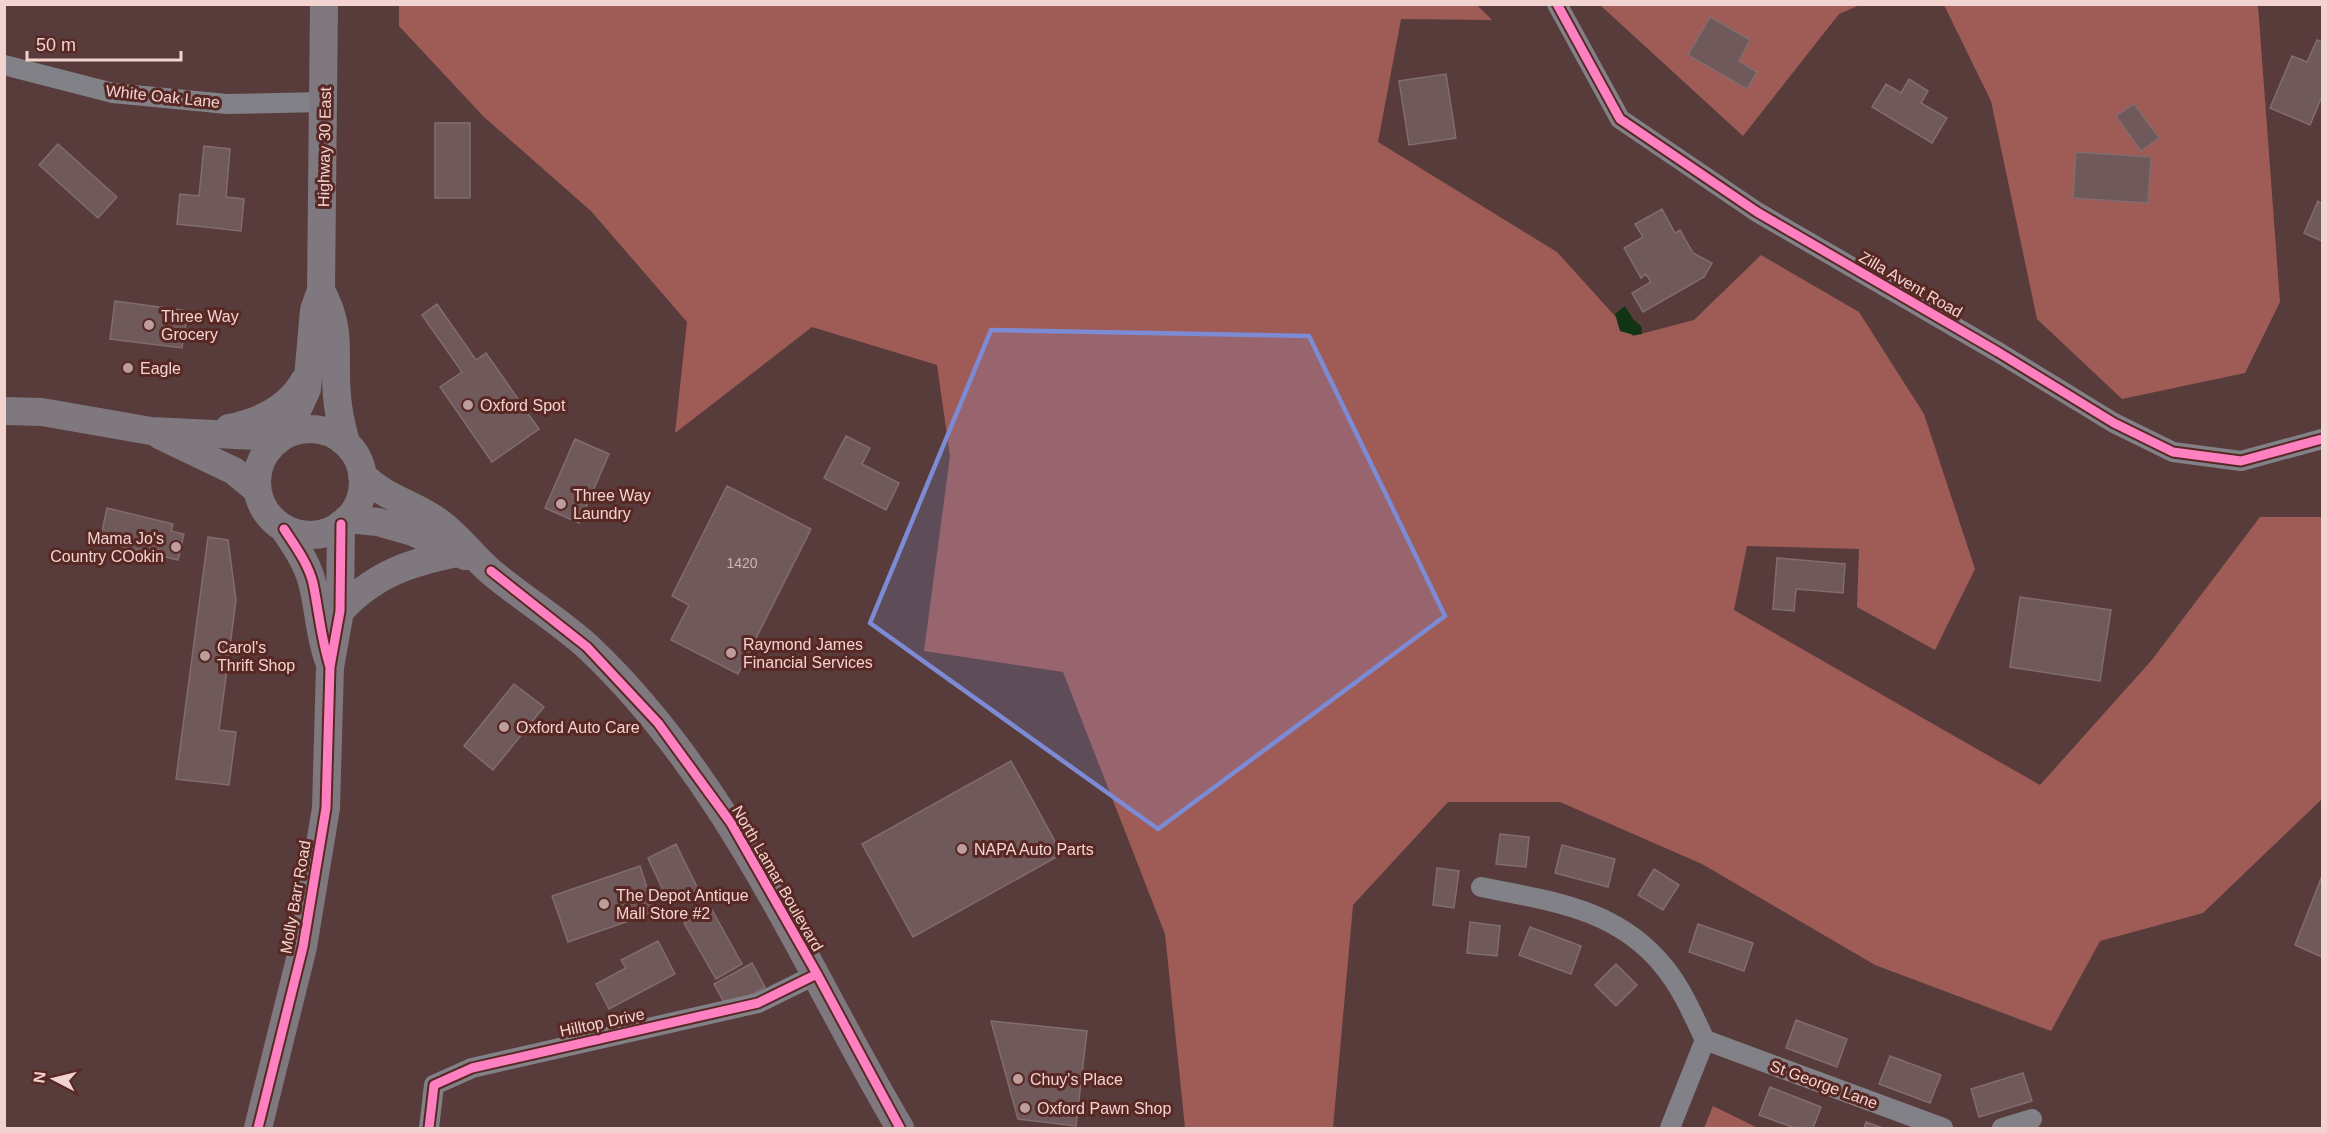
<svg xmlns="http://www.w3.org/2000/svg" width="2327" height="1133" viewBox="0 0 2327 1133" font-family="Arial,sans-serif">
	<rect width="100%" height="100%" fill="#573c3b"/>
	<path fill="#9f5c57" d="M 399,4 L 1477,5 L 1492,20 L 1401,19 L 1378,142 L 1557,252 L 1633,336 L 1694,320 L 1761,255 L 1859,312 L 1924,414 L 1975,569 L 1935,650 L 1857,607 L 1859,549 L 1747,546 L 1734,610 L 2040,785 L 2151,661 L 2260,517 L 2322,517 L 2322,799 L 2203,913 L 2100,941 L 2051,1031 L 1875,965 L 1702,864 L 1560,802 L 1448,802 L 1353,905 L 1333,1128 L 1185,1128 L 1165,934 L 1063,672 L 924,651 L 950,456 L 937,365 L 812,327 L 675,433 L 687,322 L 591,211 L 484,117 L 399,26 Z
		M 1600,5 L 1860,5 L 1839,14 L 1743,136 Z
		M 1944,5 L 2258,5 L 2280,302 L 2245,373 L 2122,399 L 2037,319 L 1991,101 Z
		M 1713,1106 L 1758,1128 L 1704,1128 Z"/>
	<path fill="#103414" d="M 1625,306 L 1633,319 L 1641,326 L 1642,334 L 1634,335 L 1620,331 L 1615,314 Z"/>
	<path fill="#6f595a" stroke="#826c6d" stroke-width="1.5" d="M 1710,17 L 1750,40 L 1739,61 L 1757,72 L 1747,89 L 1688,55 Z
		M 2317,40 L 2322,42 L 2322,96 L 2310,125 L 2270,108 L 2292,56 L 2307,62 Z
		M 1446,74 L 1456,138 L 1409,145 L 1399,81 Z
		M 1909,79 L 1928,91 L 1921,103 L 1947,118 L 1932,143 L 1872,107 L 1886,84 L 1901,93 Z
		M 2134,104 L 2159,138 L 2141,151 L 2116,116 Z
		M 435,123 L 470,123 L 470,198 L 435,198 Z
		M 58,144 L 117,197 L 98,218 L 39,165 Z
		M 204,146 L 230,149 L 226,197 L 244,199 L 241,231 L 177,224 L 180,194 L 199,196 Z
		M 2076,152 L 2151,157 L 2148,203 L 2073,198 Z
		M 2318,201 L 2322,204 L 2322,241 L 2304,233 Z
		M 1662,209 L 1675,233 L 1680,230 L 1693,253 L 1712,263 L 1704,277 L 1643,312 L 1632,293 L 1651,282 L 1646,274 L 1641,278 L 1624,248 L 1643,237 L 1635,224 Z
		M 115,301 L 188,311 L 182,348 L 110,339 Z
		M 437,304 L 476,360 L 486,353 L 539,429 L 492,462 L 440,387 L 462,372 L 422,315 Z
		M 846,436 L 870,448 L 862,464 L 899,483 L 886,510 L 824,478 Z
		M 575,439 L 609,454 L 579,523 L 545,508 Z
		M 727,486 L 811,529 L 738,674 L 671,640 L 689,605 L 672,596 Z
		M 107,508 L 173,524 L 171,531 L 184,534 L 178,560 L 100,541 Z
		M 208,537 L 228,540 L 236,600 L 219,730 L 236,732 L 229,785 L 176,779 Z
		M 1777,558 L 1845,564 L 1843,593 L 1796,589 L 1794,611 L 1773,609 Z
		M 2020,597 L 2111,610 L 2100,681 L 2010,667 Z
		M 514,684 L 544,707 L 493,770 L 464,746 Z
		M 1011,761 L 1062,854 L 913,937 L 862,844 Z
		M 1500,834 L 1529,837 L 1526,867 L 1496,864 Z
		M 676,844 L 698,889 L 669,903 L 648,858 Z
		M 1562,845 L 1615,859 L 1608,887 L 1555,873 Z
		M 640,866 L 655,912 L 568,942 L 552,896 Z
		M 1437,868 L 1459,871 L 1454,908 L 1433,905 Z
		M 1654,869 L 1679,885 L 1663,910 L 1638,895 Z
		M 2322,876 L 2322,957 L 2295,945 Z
		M 711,908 L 742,964 L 716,979 L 684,923 Z
		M 1470,922 L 1500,926 L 1497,956 L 1467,953 Z
		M 1698,924 L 1753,943 L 1744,971 L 1689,952 Z
		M 1530,927 L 1581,946 L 1571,974 L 1519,955 Z
		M 658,941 L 675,974 L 609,1009 L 596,984 L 626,968 L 621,960 Z
		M 752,963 L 765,987 L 727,1008 L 714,984 Z
		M 1616,964 L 1637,985 L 1616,1006 L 1595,985 Z
		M 1796,1020 L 1847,1039 L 1837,1067 L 1786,1048 Z
		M 991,1021 L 1087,1031 L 1076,1126 L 1018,1119 Z
		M 1890,1056 L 1941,1075 L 1930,1103 L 1879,1084 Z
		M 2023,1073 L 2032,1101 L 1979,1117 L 1971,1089 Z
		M 1770,1087 L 1821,1107 L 1813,1128 L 1795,1128 L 1759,1115 Z
		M 1866,1122 L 1883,1128 L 1864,1128 Z"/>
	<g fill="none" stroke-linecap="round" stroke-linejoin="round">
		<path stroke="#828188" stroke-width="20" d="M 1557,4 L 1620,119 L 1757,212 L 1998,352 L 2114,423 L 2173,452 L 2241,461 L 2322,439
			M 4,65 L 113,93 L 227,104 L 324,102
			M 1481,887 C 1550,901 1618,908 1665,968 C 1682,989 1693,1015 1705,1040
			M 1705,1040 L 1943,1128
			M 429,1128 L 434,1085 L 472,1068 L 758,1003 L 817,974
			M 1670,1128 L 1705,1040
			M 2002,1128 L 2032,1119"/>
		<path stroke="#7f787e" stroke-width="28" d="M 321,290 C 343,331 333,353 337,396 C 338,412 342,428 346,443
			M 4,411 L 42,412 L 151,431 L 279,437
			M 229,428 C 260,422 288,409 304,381
			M257 482a53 53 0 1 1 106 0a53 53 0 1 1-106 0Z
			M 287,433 L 307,389 L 314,310 L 321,290 L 324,4
			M 161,436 L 234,471 L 257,490
			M 362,475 C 386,499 413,503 439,522 C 459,536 472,556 491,572 C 522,598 558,620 588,647 C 730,781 803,964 900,1128
			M 347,519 L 378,522 L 413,532 L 465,556
			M 284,529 C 295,545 307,563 312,582 C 319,608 319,634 328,659
			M 340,611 C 375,574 408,563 457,553
			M 258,1128 L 303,947 L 326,808 L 330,667 L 340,611 L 341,524"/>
		<g stroke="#582824" stroke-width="13">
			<path id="cycleway" d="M 1557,4 L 1620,119 L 1757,212 L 1998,352 L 2114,423 L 2173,452 L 2241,461 L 2322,439
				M 284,529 C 295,546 308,563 313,583 C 319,612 321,639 330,667
				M 491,571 L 587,647 L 658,723 L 731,823 L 817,974 L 900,1128
				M 258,1128 L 303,947 L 326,808 L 330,667 L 340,611 L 341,524
				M 429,1128 L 434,1085 L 472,1068 L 758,1003 L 817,974"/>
		</g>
		<use href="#cycleway" stroke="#ff80c0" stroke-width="9"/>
	</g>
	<path fill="#7d8ad4" fill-opacity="0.2" stroke="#7d8ad4" stroke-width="4.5" stroke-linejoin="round" d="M 991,330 L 1309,336 L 1445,616 L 1158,829 L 870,623 Z"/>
	<g fill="#bc9e9c" stroke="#582824" stroke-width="2">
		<circle cx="149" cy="325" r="6"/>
		<circle cx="128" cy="368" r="6"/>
		<circle cx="468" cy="405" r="6"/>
		<circle cx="561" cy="504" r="6"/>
		<circle cx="176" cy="547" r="6"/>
		<circle cx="731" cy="653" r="6"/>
		<circle cx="205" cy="656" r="6"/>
		<circle cx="504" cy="727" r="6"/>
		<circle cx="962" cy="849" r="6"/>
		<circle cx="604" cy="904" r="6"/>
		<circle cx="1018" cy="1079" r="6"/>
		<circle cx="1025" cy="1108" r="6"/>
	</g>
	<g text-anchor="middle" stroke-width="6" stroke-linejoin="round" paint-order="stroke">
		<g font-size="14" fill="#d2b4b2">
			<text x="742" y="568">1420</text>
		</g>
		<g font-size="16" fill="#f3d3d0" stroke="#582824">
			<text transform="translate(163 96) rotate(6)" y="6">White Oak Lane</text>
			<text transform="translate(324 147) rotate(-89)" y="6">Highway 30 East</text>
			<text transform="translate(1911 284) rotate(30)" y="6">Zilla Avent Road</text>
			<text transform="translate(778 878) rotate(60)" y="6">North Lamar Boulevard</text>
			<text transform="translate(295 897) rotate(-80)" y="6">Molly Barr Road</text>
			<text transform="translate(602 1022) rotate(-12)" y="6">Hilltop Drive</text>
			<text transform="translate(1824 1084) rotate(20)" y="6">St George Lane</text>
		</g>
		<g font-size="16" fill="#f3d3d0" stroke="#582824" text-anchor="start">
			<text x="161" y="322">Three Way<tspan x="161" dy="18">Grocery</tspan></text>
			<text x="140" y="374">Eagle</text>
			<text x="480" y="411">Oxford Spot</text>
			<text x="573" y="501">Three Way<tspan x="573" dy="18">Laundry</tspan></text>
			<text x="164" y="544" text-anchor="end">Mama Jo's<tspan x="164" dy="18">Country COokin</tspan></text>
			<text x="743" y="650">Raymond James<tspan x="743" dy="18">Financial Services</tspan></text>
			<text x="217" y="653">Carol's<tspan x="217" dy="18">Thrift Shop</tspan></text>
			<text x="516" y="733">Oxford Auto Care</text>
			<text x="974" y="855">NAPA Auto Parts</text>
			<text x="616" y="901">The Depot Antique<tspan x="616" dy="18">Mall Store #2</tspan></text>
			<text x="1030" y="1085">Chuy's Place</text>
			<text x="1037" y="1114">Oxford Pawn Shop</text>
		</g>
	</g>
	<rect width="2327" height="1133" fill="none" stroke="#f3d3d0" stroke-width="12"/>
	<g transform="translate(54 1079) rotate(277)" stroke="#582824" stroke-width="4.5" paint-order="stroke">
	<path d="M0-4.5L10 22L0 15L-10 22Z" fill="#f3d3d0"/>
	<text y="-9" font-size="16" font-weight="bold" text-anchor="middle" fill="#f3d3d0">N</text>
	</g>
	<path d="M27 51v9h154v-9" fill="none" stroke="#f3d3d0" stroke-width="3"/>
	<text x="36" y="51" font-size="18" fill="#f3d3d0" stroke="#582824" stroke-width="4.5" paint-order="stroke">50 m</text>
</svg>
